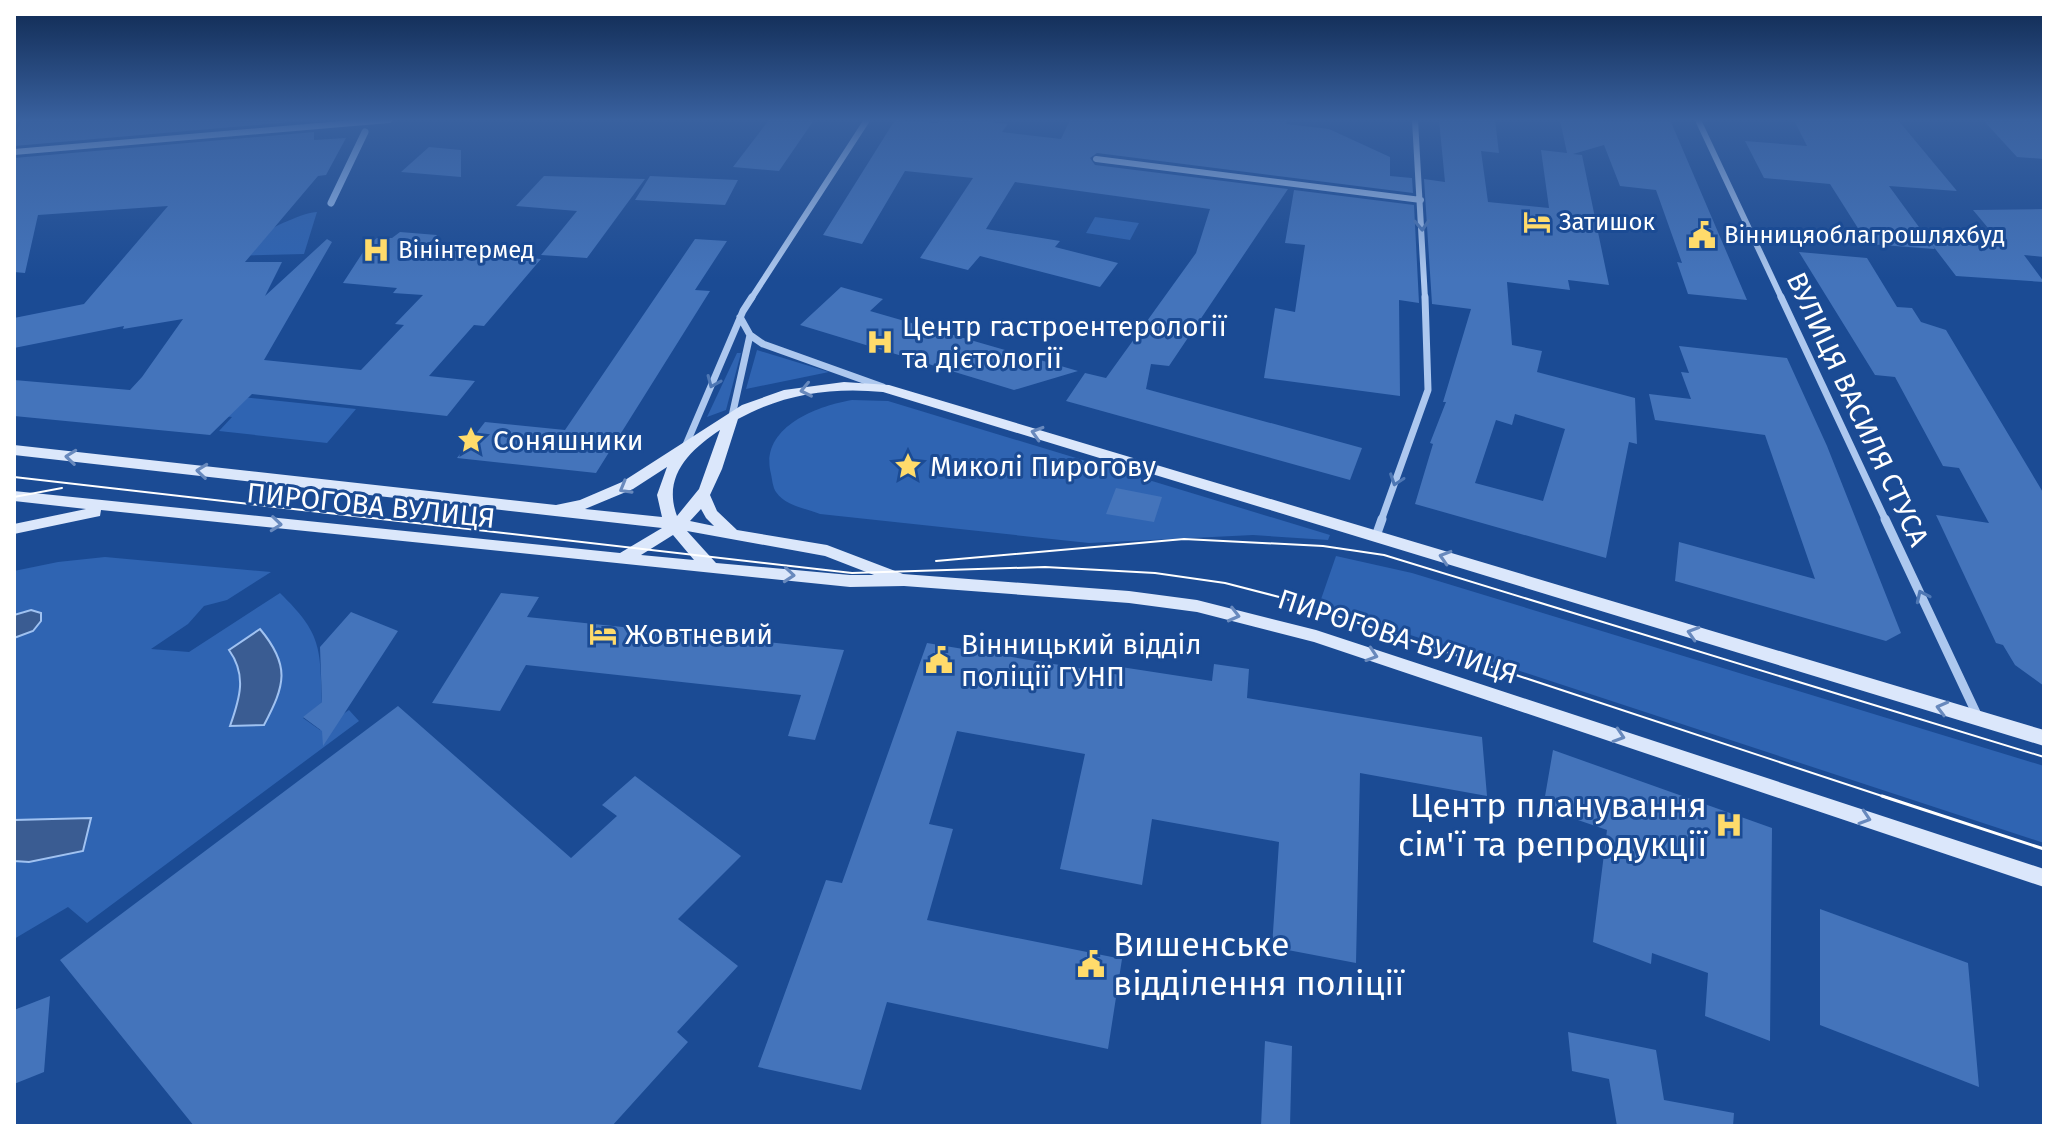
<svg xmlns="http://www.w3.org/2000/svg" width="2058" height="1140" viewBox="0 0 2058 1140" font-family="'Fira Sans',sans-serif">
	<rect width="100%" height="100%" fill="#1b4b94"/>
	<path fill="#2f64b2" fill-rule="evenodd" d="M 317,212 L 304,254 L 231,256 C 244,241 297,213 317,212 Z
		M 1095,217 L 1139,223 L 1130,240 L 1086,233 Z
		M 757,350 L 829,372 L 746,389 Z
		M 737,353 L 741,353 L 726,410 L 707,417 Z
		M 214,394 L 356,409 L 327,443 L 219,431 L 232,417 L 196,413 Z
		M 852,400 L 888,401 L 1330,535 L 1328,540 L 1253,535 L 1089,543 L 820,514 C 807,509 784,505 776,492 C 773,488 772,479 771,474 C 759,428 816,406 852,400 Z
		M 1336,556 L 1412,573 L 2044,766 L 2044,843 L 1319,605 Z
		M 105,557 L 271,572 L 227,600 L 204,606 L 188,624 L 151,649 L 189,652 L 280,593 C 322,634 320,647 322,702 L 303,718 L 320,730 L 349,710 L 359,721 L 87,923 L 68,907 L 14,939 L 14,861 L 29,862 L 91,819 L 14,820 L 14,638 L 33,631 L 41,621 L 24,611 L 14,615 L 14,571 L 58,562 ZM 240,665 L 264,725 L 231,725 L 241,696 Z"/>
	<path fill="#3a5c92" stroke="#a0c2f1" stroke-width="2" d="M 31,610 L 41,613 L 41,621 L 33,631 L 14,638 L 14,615 Z
		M 260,629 C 291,666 285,685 264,725 L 230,726 C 240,698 247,675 229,650 Z
		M 91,818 L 83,851 L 29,862 L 14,861 L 14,820 Z"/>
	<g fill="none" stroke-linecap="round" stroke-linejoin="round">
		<path stroke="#a0c2f1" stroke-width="7" d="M 331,203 L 365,132"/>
	</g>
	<path fill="#4474bb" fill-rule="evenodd" d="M 22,120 L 314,120 L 14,146 L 14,135 Z
		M 769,120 L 814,120 L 779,171 L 733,167 Z
		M 895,120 L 938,123 L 940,120 L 972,120 L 1008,124 L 1002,132 L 1061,139 L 1070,120 L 1287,120 L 1286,124 L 1329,129 L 1390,157 L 1390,176 L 1412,178 L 1413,193 L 1097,153 L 1090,158 L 1095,165 L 1288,189 L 1169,366 L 1151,364 L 1146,389 L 1362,448 L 1350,480 L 1066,401 L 1085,373 L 1106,378 L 1196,253 L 1210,209 L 1015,182 L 986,229 L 1060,241 L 1055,247 L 1118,263 L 1100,287 L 980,256 L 968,270 L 920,258 L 973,178 L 905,171 L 862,244 L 823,235 Z
		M 1439,120 L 1495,120 L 1499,153 L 1481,151 L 1488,202 L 1549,208 L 1541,150 L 1567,153 L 1560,120 L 1671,122 L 1747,300 L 1688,294 L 1677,262 L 1682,263 L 1656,190 L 1620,186 L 1604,145 L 1573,154 L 1582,155 L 1609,285 L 1568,280 L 1570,290 L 1507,282 L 1512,345 L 1542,351 L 1537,372 L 1635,398 L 1637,444 L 1629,442 L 1606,558 L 1415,504 L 1433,444 L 1430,443 L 1446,402 L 1443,402 L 1471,309 L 1432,304 L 1424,179 L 1445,182 ZM 1515,414 L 1565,429 L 1543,501 L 1475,483 L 1496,420 L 1512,425 Z
		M 1794,120 L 1898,120 L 1957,191 L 1889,186 L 1935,249 L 1868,244 L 1830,184 L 1764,178 L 1745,141 L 1807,146 Z
		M 1983,120 L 2034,120 L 2044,123 L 2044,159 L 2017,157 Z
		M 314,132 L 314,140 L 346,138 L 326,175 L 318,176 L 245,262 L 282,262 L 265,296 L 327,239 L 332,242 L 264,360 L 361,370 L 404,325 L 395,324 L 423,295 L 393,293 L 397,288 L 343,283 L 367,246 L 377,238 L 392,238 L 400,232 L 437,235 L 424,248 L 541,259 L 484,326 L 474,325 L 429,376 L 475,381 L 447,416 L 252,394 L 210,435 L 14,416 L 14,380 L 130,390 L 142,377 L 183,319 L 123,329 L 124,326 L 14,348 L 14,318 L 84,304 L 168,206 L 38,215 L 25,273 L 14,272 L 14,158 Z
		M 429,147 L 461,150 L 461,177 L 401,172 Z
		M 544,176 L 645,179 L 587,258 L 541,255 L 577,211 L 516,206 Z
		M 650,176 L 738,180 L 725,205 L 635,200 Z
		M 1294,190 L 1414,205 L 1419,303 L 1399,300 L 1400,396 L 1264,378 L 1275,308 L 1295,312 L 1305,245 L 1285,243 Z
		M 2044,209 L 2044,257 L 2024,255 L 2044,282 L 1956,276 L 1930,242 L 2004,247 L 1973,210 Z
		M 695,239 L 727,241 L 695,290 L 710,291 L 596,473 L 457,458 L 485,422 L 565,430 Z
		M 1799,252 L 1867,258 L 1897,307 L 1912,308 L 1921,322 L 1946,330 L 2044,494 L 2044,686 L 2015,665 L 2003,645 L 1996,643 L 1936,515 L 1989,523 L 1959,468 L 1943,466 L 1895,377 L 1875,375 Z
		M 841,287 L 883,299 L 870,311 L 1078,371 L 1014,390 L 800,325 Z
		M 1679,346 L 1787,358 L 1827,446 L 1901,633 L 1886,641 L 1675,581 L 1679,542 L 1815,579 L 1765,435 L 1655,420 L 1649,394 L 1691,399 L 1681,372 L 1689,373 Z
		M 1116,488 L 1162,497 L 1154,522 L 1106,514 Z
		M 501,593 L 539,597 L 527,617 L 844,650 L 815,740 L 788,736 L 801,695 L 526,665 L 500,711 L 432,703 Z
		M 351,612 L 398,631 L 323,746 L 322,731 L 303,717 L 322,702 L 320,647 Z
		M 927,643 L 1120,675 L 1121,667 L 1212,681 L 1214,664 L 1249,669 L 1247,698 L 1482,737 L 1487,796 L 1360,773 L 1356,963 L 1272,947 L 1279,842 L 1152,819 L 1142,885 L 1060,869 L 1085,754 L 957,731 L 929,824 L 953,829 L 927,920 L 1122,959 L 1108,1049 L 887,1002 L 861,1090 L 758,1067 L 826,880 L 842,883 Z
		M 398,706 L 571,858 L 617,816 L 602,805 L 635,776 L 741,856 L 678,919 L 738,966 L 677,1032 L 688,1042 L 612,1126 L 194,1126 L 60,960 Z
		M 1553,750 L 1772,828 L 1770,1041 L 1705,1016 L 1708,973 L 1652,953 L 1651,964 L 1593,942 L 1607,830 L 1543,808 Z
		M 1820,909 L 1968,963 L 1979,1087 L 1820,1025 Z
		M 50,996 L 44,1072 L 14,1084 L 14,1010 Z
		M 1568,1032 L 1656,1050 L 1664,1100 L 1734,1113 L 1733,1126 L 1617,1126 L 1609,1079 L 1572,1071 Z
		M 1265,1041 L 1292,1046 L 1290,1126 L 1261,1126 Z"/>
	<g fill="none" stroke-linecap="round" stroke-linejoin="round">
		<path stroke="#adc8ef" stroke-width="6" d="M 1415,120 L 1425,299
			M 1698,120 L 1782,299
			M 14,152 L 389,120
			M 1096,159 L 1421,200
			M 751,299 L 867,120"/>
		<path stroke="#adc8ef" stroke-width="7" d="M 1781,297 L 1886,521
			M 740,317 L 750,335 L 763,344 L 883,387
			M 732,416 L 750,335
			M 685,447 L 743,311 L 752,297
			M 1381,521 L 1428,390 L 1425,297"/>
		<path stroke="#adc8ef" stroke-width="9" d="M 1885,519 L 1978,717
			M 1376,536 L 1382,519"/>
		<path fill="#dbe7fb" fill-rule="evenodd" d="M 844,382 L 889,385 L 2044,730 L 2044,746 L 883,392 C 832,387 783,394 738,419 L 722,469 L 710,495 L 717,511 L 737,530 L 827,545 L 903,574 L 1129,591 L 1197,600 L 1316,630 L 2044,869 L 2044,887 L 1314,642 L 1197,612 L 1129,603 L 904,586 L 850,587 L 101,510 L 100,516 L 95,517 L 14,534 L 14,524 L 86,509 L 14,501 L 14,491 L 620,553 L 662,528 L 14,455 L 14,445 L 556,505 L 580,500 L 622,482 L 742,405 L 784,390 ZM 720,430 L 699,489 L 677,516 C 662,476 690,450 720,430 ZM 667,467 L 657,495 L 662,517 L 585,509 L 633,489 ZM 701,509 L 706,518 L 714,526 L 690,521 ZM 687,531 L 825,556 L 874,575 L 850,575 L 716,563 ZM 673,535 L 694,560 L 641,555 Z"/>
		<path stroke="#fff" stroke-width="2" d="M 14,477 L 852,573 L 1045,567 L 1155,573 L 1225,583 L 1283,598 L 1888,798
			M 14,497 L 62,488
			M 936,561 L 1184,539 L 1323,546 L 1384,555 L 2044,757"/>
		<path stroke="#fff" stroke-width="3" d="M 1882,796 L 2044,849"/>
	</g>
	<defs><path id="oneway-chevron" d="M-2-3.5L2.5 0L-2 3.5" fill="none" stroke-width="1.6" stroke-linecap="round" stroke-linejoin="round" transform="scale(2)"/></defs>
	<g stroke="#4e77b4">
		<use href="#oneway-chevron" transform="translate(1422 225) rotate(88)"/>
		<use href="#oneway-chevron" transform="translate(713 382) rotate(113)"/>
		<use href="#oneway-chevron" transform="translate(1396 480) rotate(109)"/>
		<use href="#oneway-chevron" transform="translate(1922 596) rotate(-115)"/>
	</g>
	<g stroke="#6889bd">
		<use href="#oneway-chevron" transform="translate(806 390) rotate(168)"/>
		<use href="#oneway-chevron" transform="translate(1037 433) rotate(-163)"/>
		<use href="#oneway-chevron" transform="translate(71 457) rotate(-174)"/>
		<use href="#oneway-chevron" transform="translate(202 471) rotate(-174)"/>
		<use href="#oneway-chevron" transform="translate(625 488) rotate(150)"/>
		<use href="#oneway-chevron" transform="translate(276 524) rotate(6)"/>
		<use href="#oneway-chevron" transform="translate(1445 557) rotate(-163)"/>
		<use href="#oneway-chevron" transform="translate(789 575) rotate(5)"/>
		<use href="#oneway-chevron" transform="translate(1234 615) rotate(14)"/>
		<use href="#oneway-chevron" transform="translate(1693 633) rotate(-163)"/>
		<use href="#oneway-chevron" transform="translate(1372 655) rotate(18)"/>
		<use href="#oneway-chevron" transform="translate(1942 708) rotate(-165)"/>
		<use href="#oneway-chevron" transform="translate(1619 736) rotate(18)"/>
		<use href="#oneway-chevron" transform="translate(1865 818) rotate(18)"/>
	</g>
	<linearGradient id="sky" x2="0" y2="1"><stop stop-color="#0f2951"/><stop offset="0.43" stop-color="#39619f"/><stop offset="1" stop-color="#39619f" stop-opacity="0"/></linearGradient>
	<rect width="2058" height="279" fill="url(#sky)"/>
	<defs>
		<g id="hotel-bare" transform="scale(2.16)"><path d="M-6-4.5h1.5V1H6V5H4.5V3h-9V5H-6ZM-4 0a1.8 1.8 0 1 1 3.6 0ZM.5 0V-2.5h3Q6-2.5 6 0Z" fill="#ffdb6b" stroke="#1b4b94" stroke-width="2.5" paint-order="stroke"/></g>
		<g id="civic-bare" transform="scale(2.16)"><path d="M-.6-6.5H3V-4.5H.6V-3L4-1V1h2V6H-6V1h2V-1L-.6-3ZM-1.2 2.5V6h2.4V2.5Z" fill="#ffdb6b" stroke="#1b4b94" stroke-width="2.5" paint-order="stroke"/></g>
		<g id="hospital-bare" transform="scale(2.16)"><path d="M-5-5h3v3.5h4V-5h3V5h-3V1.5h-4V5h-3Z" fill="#ffdb6b" stroke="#1b4b94" stroke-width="2.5" paint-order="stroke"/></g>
		<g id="sight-bare" transform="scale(2.16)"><path d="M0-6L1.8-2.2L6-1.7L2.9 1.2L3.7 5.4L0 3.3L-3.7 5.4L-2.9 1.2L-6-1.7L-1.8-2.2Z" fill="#ffdb6b" stroke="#1b4b94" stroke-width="2.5" paint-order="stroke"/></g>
	</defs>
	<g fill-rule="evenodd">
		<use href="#hotel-bare" x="1537" y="222"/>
		<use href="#civic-bare" x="1702" y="235"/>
		<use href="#hospital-bare" x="376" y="250"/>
		<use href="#hospital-bare" x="880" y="342"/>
		<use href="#sight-bare" x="471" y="440"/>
		<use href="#sight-bare" x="908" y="466"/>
		<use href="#hotel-bare" x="603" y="634"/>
		<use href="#civic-bare" x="939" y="660"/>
		<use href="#hospital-bare" x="1729" y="825"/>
		<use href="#civic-bare" x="1091" y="964"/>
	</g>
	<g text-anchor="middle" stroke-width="6" stroke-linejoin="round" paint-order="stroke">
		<g font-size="24" fill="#fff" stroke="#1b4b94" text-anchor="start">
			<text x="1559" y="230">Затишок</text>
			<text x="1724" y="243">Вінницяоблагрошляхбуд</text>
			<text x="398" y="258">Вінінтермед</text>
		</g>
		<g font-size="28" fill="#fff" stroke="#1b4b94" text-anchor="start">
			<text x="902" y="336">Центр гастроентерології<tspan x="902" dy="32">та дієтології</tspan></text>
			<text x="493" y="450">Соняшники</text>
			<text x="930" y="476">Миколі Пирогову</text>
			<text x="625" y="644">Жовтневий</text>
			<text x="961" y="654">Вінницький відділ<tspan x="961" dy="32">поліції ГУНП</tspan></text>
		</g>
		<g font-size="28" fill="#fff" stroke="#1b4b94">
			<text transform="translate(1858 409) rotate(65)" y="10">ВУЛИЦЯ ВАСИЛЯ СТУСА</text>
			<text transform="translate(371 505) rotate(6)" y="10">ПИРОГОВА ВУЛИЦЯ</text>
			<text transform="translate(1398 636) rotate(18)" y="10">ПИРОГОВА ВУЛИЦЯ</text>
		</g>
		<g font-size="34" fill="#fff" stroke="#1b4b94" text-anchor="end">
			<text x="1707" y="817">Центр планування<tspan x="1707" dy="39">сім'ї та репродукції</tspan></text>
			<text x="1113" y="956" text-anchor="start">Вишенське<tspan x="1113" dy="39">відділення поліції</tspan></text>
		</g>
	</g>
	<rect width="2058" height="1140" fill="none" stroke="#ffffff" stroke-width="32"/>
</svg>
